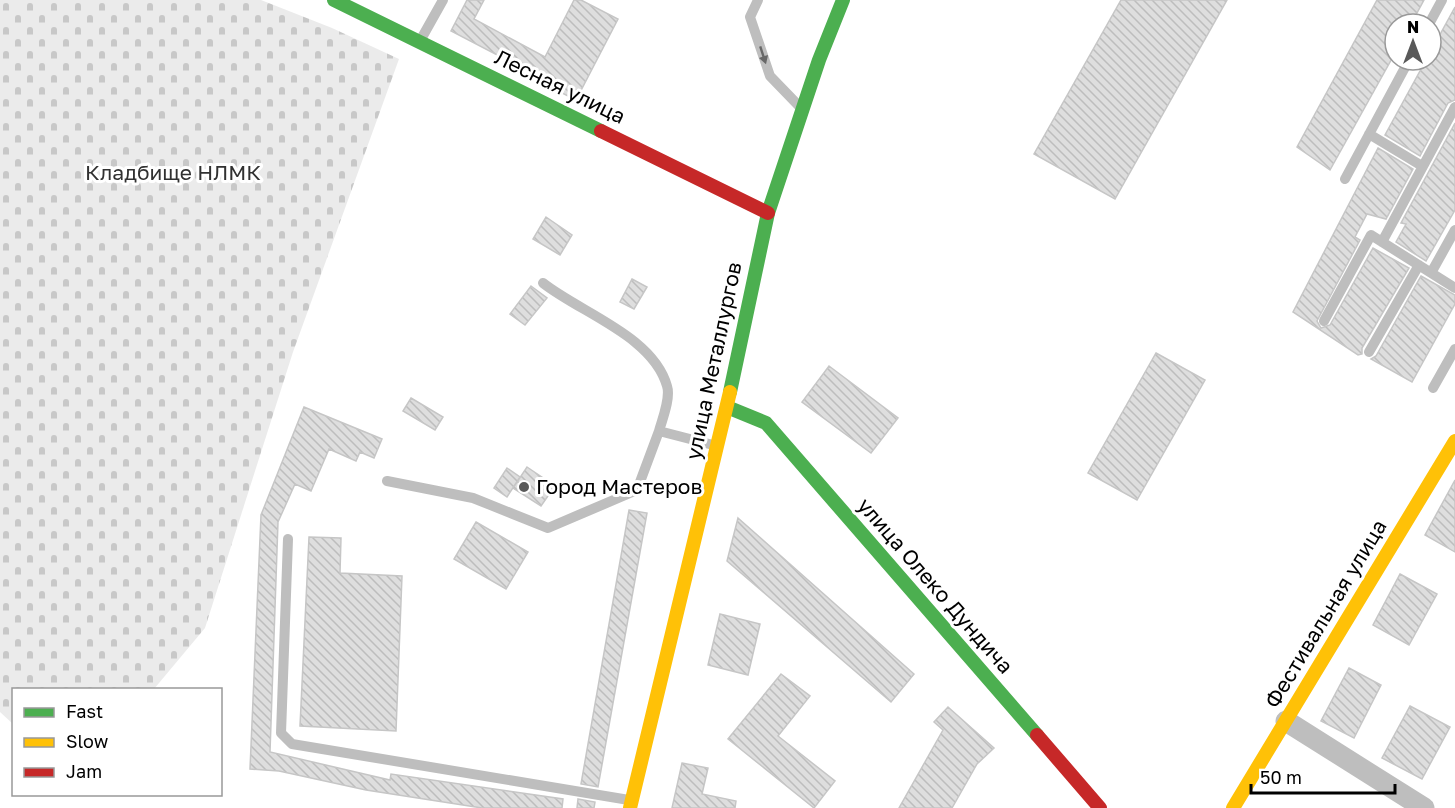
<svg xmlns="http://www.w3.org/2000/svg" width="1455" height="808" viewBox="0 0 1455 808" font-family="'Golos Text',sans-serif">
	<defs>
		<pattern id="cemetery-stones" width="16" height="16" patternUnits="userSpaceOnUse" patternTransform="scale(1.5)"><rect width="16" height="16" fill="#ebebeb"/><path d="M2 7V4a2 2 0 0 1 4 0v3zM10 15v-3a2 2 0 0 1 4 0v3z" fill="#c8c8c8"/></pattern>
		<pattern id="building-back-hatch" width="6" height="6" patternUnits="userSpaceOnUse" patternTransform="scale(1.5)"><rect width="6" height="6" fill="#dedede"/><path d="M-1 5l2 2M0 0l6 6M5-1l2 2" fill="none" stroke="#bdbdbd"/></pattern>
	</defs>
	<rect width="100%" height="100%" fill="#fff"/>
	<path fill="url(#cemetery-stones)" d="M 0,0 L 261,0 L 332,28 L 399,59 L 293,352 L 205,628 L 154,689 L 14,690 L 13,724 L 0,712 Z"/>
	<path fill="url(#building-back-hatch)" stroke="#c6c6c6" stroke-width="1.5" d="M 467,0 L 484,0 L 474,19 L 545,57 L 574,0 L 581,0 L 618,19 L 576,100 L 534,79 L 536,75 L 451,31 Z
		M 1121,0 L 1227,0 L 1115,199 L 1034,154 Z
		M 1377,0 L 1424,0 L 1411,24 L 1395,24 L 1395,53 L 1330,170 L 1297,147 Z
		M 1455,7 L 1455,100 L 1448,103 L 1420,156 L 1385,135 L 1426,60 L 1431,60 L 1431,51 Z
		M 1455,123 L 1455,210 L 1426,261 L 1396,242 L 1406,224 L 1401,223 Z
		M 1378,148 L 1413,169 L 1386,219 L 1367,214 L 1355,237 L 1360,240 L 1317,321 L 1321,328 L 1330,325 L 1373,248 L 1409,268 L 1362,348 L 1362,354 L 1358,355 L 1293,312 Z
		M 546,217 L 572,235 L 560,255 L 533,239 Z
		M 1421,276 L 1455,295 L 1455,304 L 1412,382 L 1371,359 L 1376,356 Z
		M 632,279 L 647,287 L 634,309 L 620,302 Z
		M 531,286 L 547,298 L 525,325 L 510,314 Z
		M 1156,353 L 1205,380 L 1137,500 L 1088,473 Z
		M 829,366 L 898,418 L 871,453 L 802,402 Z
		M 411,398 L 443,417 L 435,430 L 403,411 Z
		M 304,407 L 382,439 L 374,458 L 360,452 L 356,461 L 329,449 L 311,491 L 295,484 L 278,522 L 270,752 L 390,780 L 391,774 L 563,799 L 562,808 L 482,808 L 366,790 L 279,771 L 250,769 L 261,515 Z
		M 527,467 L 555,486 L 541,506 L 513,488 Z
		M 507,468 L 520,477 L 507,497 L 494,488 Z
		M 1455,480 L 1455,552 L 1425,535 Z
		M 629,510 L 647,513 L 598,787 L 581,784 Z
		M 738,518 L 914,674 L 891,702 L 727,561 Z
		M 476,522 L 528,552 L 506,589 L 454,559 Z
		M 309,537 L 341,538 L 340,573 L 402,576 L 396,731 L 300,726 Z
		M 1400,574 L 1437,594 L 1409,645 L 1373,625 Z
		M 720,614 L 760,624 L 748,675 L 708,665 Z
		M 1349,668 L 1381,685 L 1354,738 L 1321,721 Z
		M 781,674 L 810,696 L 778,736 L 835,781 L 814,808 L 728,739 Z
		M 1410,706 L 1450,727 L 1422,779 L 1382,758 Z
		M 948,707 L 994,748 L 977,764 L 952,808 L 899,808 L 943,730 L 934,722 Z
		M 682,763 L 708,768 L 702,794 L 736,801 L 735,808 L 672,808 Z
		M 578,799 L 595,802 L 594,808 L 577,808 Z"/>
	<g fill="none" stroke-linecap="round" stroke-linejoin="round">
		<path stroke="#bebebe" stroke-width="10" d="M 758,0 L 750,17 L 770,76 L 799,106
			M 1429,24 L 1442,0
			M 420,41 L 443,0
			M 1369,134 L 1422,166
			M 1345,179 L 1409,60
			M 1382,242 L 1455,107
			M 1431,273 L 1455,230
			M 543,283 C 581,313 653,336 667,386 C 671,398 662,420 659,431
			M 1324,321 L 1371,235 L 1455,288
			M 1369,352 L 1419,265
			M 1433,388 L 1455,349
			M 387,481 L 473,498 L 548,528 L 637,490 L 659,431 L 717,446
			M 288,539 L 281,733 L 292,744 L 629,800"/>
		<path stroke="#bebebe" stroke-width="21" d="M 1286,721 L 1424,808"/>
		<path stroke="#4caf50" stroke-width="14" d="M 334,0 L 601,131
			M 730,392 L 768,213 L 819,60 L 843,0
			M 727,407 L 766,423 L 1037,735"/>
		<path stroke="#ffc107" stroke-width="14" d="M 630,808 L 730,392
			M 1233,808 L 1455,441"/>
		<path stroke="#c62828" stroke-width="14" d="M 601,131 L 768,213
			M 1037,735 L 1100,808"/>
	</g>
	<defs><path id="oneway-solid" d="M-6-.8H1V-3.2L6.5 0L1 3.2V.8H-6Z" transform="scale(1.5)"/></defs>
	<use fill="#686868" href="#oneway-solid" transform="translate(763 55) rotate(72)"/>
	<circle fill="#595959" stroke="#fff" stroke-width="2" cx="524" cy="487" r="6"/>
	<g text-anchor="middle" stroke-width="6" stroke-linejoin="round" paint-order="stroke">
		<g font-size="21" fill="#000" stroke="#fff">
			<text transform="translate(560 87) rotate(26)" y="7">Лесная улица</text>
			<text transform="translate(714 361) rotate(-78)" y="7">улица Металлургов</text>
			<text transform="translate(935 586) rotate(49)" y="7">улица Олеко Дундича</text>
			<text transform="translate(1326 614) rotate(-59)" y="7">Фестивальная улица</text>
		</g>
		<g font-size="21" fill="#313131" stroke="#fff">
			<text x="173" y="180">Кладбище НЛМК</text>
		</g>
		<g font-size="21" fill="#000" stroke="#fff" text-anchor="start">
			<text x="536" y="494">Город Мастеров</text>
		</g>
	</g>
	<rect x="12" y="688" width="210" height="108" fill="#ffffff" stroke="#999999" stroke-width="1.5"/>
	<rect x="24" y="708" width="30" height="9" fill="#4caf50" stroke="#999999" stroke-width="1.5"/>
	<text x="66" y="718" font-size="18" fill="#000000">Fast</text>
	<rect x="24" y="738" width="30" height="9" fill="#ffc107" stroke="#999999" stroke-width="1.5"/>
	<text x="66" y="748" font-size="18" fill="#000000">Slow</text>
	<rect x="24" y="768" width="30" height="9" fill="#c62828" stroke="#999999" stroke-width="1.5"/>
	<text x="66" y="778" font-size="18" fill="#000000">Jam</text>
	<g transform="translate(1413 42)"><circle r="28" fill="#ffffff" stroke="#999999" stroke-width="1.5"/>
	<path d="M0-4.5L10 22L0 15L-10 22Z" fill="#595959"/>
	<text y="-9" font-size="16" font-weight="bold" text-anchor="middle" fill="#000000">N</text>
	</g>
	<path d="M1251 784v9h144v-9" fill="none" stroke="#000000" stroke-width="3"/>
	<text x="1260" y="784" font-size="18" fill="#000000" stroke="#ffffff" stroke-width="4.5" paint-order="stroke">50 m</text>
</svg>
